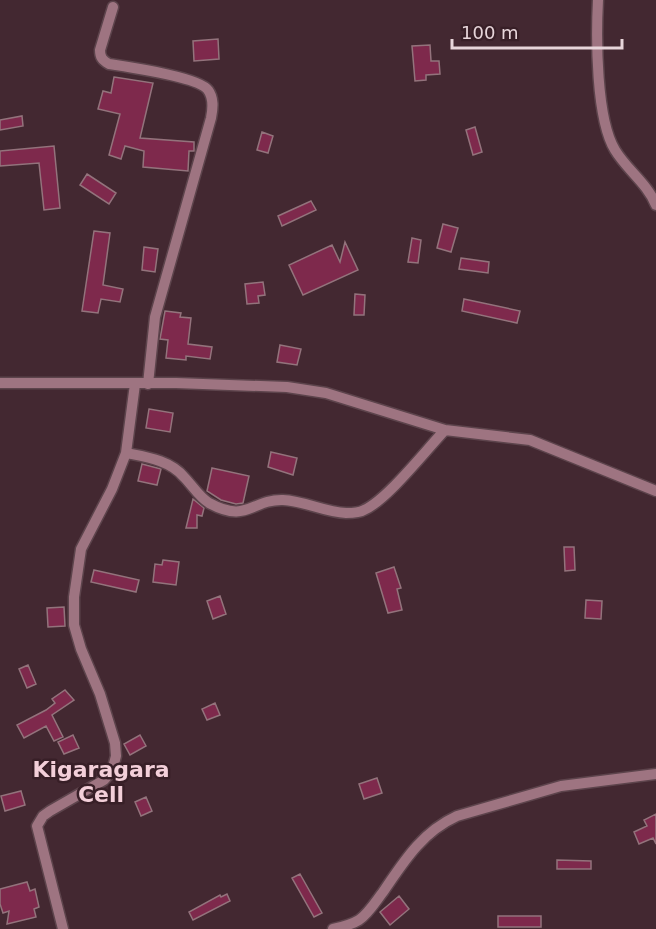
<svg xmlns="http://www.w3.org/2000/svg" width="656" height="929" viewBox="0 0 656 929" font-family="'DejaVu Sans',sans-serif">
	<rect width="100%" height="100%" fill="#432831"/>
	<path fill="#7e294c" stroke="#93737c" stroke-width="1.5" d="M 218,39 L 219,59 L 194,61 L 193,41 Z
		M 430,45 L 431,61 L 439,61 L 440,74 L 426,75 L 426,80 L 415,81 L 412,46 Z
		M 114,77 L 153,83 L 140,138 L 194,142 L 194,151 L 189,151 L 188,171 L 143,167 L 144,151 L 125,146 L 121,159 L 109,155 L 120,114 L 98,109 L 103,91 L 111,93 Z
		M 22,116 L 23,126 L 0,130 L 0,120 Z
		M 475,127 L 482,152 L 473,155 L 466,130 Z
		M 262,132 L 273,136 L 268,153 L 257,150 Z
		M 54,146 L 60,208 L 44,210 L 39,163 L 0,166 L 0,151 Z
		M 87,174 L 116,193 L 109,204 L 80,185 Z
		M 311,201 L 316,210 L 282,226 L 278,216 Z
		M 443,224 L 458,228 L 451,252 L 437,248 Z
		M 94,231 L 110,233 L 103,285 L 123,289 L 120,302 L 101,299 L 98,313 L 82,311 Z
		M 412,238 L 421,240 L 418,263 L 408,262 Z
		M 345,242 L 358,270 L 303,295 L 289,265 L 332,245 L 340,262 Z
		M 144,247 L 158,249 L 155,272 L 142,270 Z
		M 461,258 L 489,262 L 488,273 L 459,269 Z
		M 263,282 L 265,295 L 258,296 L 259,303 L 247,304 L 245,284 Z
		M 355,294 L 365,295 L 364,315 L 354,315 Z
		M 464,299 L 520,311 L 517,323 L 462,311 Z
		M 165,311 L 181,313 L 180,317 L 191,318 L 188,344 L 212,347 L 210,359 L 186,356 L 186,360 L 166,358 L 168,340 L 160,339 Z
		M 280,345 L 301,349 L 297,365 L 277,362 Z
		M 149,409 L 173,413 L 170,432 L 146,428 Z
		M 271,452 L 297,458 L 293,475 L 268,467 Z
		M 142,464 L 161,469 L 157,485 L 138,481 Z
		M 212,468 L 249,476 L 243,503 L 236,504 L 221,500 L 207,491 Z
		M 193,499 L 204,508 L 202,516 L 197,515 L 197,528 L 186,528 Z
		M 564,547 L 574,547 L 575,570 L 565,571 Z
		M 163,560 L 179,562 L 176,585 L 153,582 L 155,564 L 162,565 Z
		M 394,567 L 401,588 L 397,589 L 402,610 L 388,613 L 376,573 Z
		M 94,570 L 139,580 L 136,592 L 91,582 Z
		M 220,596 L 226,614 L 213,619 L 207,601 Z
		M 586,600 L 602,601 L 601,619 L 585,618 Z
		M 64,607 L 65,626 L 48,627 L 47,608 Z
		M 28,665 L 36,684 L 27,688 L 19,669 Z
		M 65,690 L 74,700 L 52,715 L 63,737 L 54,741 L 46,726 L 24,738 L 17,725 L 46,710 L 55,703 L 52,699 Z
		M 215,703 L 220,715 L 207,720 L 202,709 Z
		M 73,735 L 79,748 L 64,754 L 58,742 Z
		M 140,735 L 146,746 L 130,755 L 124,744 Z
		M 377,778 L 382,793 L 364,799 L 359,784 Z
		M 21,791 L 25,805 L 5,811 L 1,796 Z
		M 146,797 L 152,811 L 141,816 L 135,802 Z
		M 656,814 L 656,844 L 653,838 L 639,844 L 634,832 L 647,826 L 644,820 Z
		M 557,860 L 591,861 L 591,869 L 557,869 Z
		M 300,874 L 322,913 L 314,917 L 292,878 Z
		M 27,882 L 30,891 L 35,889 L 39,907 L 34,909 L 36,917 L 7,924 L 9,911 L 3,913 L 0,904 L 0,889 Z
		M 227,894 L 230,901 L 193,920 L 189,912 L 220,895 L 221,897 Z
		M 399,896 L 409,909 L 390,925 L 380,912 Z
		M 498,916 L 541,916 L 541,927 L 498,927 Z"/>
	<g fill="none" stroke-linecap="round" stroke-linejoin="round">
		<g stroke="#5d444c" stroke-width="13">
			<path id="minor" d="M 598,0 C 596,38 596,119 615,150 C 627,170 647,183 656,205
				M 113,7 L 100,50 C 100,57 102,60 109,64 C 128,67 199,77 208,90 C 214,98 213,108 211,118 L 155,317 L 148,384
				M 0,383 L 176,383 L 287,387 L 326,393 L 445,430 L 530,440 L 656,491
				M 126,453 C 146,457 170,460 184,477 C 192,485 199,497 209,503 C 247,524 252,499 283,500 C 305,501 324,512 346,513 C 351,513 359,513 364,510 C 387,500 426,450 445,430
				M 63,929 L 37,826 L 43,816 L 50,811 L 104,780 L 112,771 L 116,756 L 115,743 L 100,694 L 81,649 L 74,625 L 74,597 L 81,549 L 112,489 L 126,453 L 135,384
				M 333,929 C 342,927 351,925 359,920 C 369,913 376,901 383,892 C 404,861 422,832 457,816 L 561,786 L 656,774"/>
		</g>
		<use href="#minor" stroke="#9e7481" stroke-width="10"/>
	</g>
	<g text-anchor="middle" stroke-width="5" stroke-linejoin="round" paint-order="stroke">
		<g font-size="22" font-weight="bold" fill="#f3cfd9" stroke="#381f27">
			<text x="101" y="777">Kigaragara<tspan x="101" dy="25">Cell</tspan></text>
		</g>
	</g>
	<path d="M452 39v9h170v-9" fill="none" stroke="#e7d5da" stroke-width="3"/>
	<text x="461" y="39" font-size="18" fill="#e7d5da" stroke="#381f27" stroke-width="4.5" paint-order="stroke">100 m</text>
</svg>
